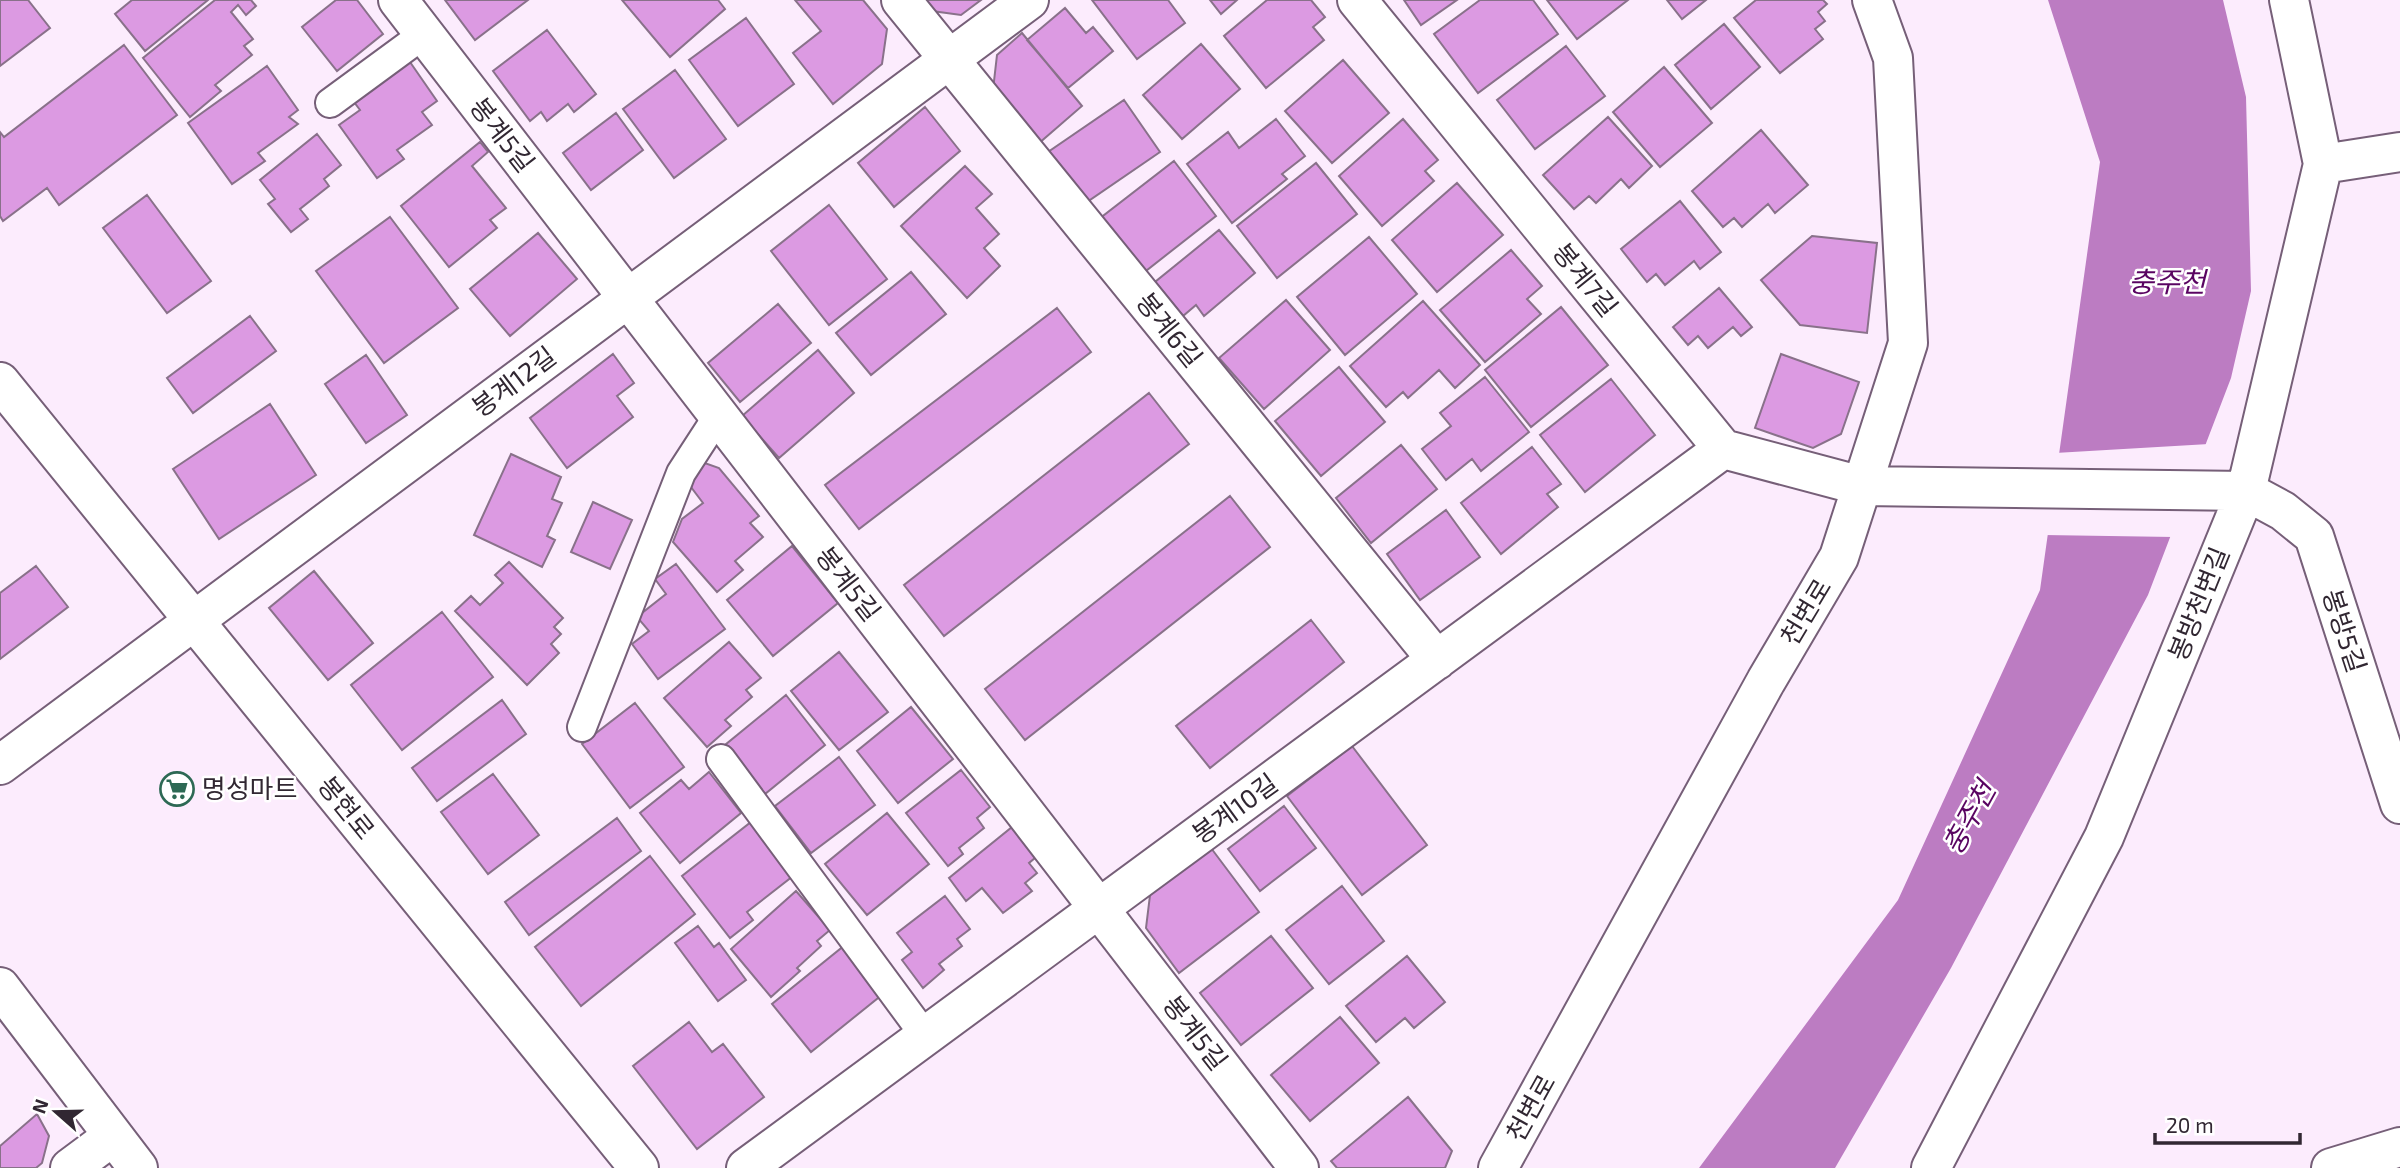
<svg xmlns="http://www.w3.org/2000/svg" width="2400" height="1168" viewBox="0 0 2400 1168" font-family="'Exo 2','Noto Sans KR',sans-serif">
	<rect width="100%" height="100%" fill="#fcecfd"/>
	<path fill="#bc7cc2" d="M 2048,0 L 2223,0 L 2246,97 L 2251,291 L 2231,378 L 2148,595 L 1951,968 L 1835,1168 L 1699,1168 L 1898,900 L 2040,590 L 2100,162 Z"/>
	<path fill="#fcecfd" d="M 2209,444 L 2174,537 L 2044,535 L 2055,453 Z"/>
	<path fill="#dc9ae2" stroke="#89718a" stroke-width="2" d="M 0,0 L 28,0 L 50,28 L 0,66 Z
		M 132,0 L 208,0 L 145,51 L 115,14 Z
		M 215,0 L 251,0 L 256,6 L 246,15 L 238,5 L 231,12 L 253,39 L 244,46 L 252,55 L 215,85 L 221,91 L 190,117 L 143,58 Z
		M 336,0 L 357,0 L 383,34 L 337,71 L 302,27 Z
		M 445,0 L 528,0 L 475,40 Z
		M 622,0 L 718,0 L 725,9 L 670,57 Z
		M 795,0 L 863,0 L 887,29 L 882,64 L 833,104 L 793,53 L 821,31 Z
		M 924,0 L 981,0 L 961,15 L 932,11 Z
		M 1092,0 L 1168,0 L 1185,23 L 1137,59 Z
		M 1210,0 L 1237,0 L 1221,14 Z
		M 1267,0 L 1311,0 L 1325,17 L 1313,27 L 1324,40 L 1266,88 L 1224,36 Z
		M 1404,0 L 1457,0 L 1421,25 Z
		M 1480,0 L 1533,0 L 1558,34 L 1478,93 L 1434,34 Z
		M 1547,0 L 1628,0 L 1577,39 Z
		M 1667,0 L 1706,0 L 1682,19 Z
		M 1756,0 L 1823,0 L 1827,4 L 1818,12 L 1825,21 L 1815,29 L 1823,39 L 1780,73 L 1734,18 Z
		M 1065,8 L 1086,33 L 1093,27 L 1113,51 L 1068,88 L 1027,40 Z
		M 746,18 L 794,84 L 738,126 L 689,60 Z
		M 1724,24 L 1760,67 L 1711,109 L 1675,65 Z
		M 547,30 L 596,94 L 574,112 L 568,104 L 547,121 L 541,112 L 530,121 L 493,71 Z
		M 1022,33 L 1082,106 L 1038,144 L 993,90 L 997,55 Z
		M 1201,44 L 1240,89 L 1182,139 L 1143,95 Z
		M 124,45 L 177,115 L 59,205 L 47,188 L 3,221 L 0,216 L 0,132 L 4,137 Z
		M 1566,46 L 1605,96 L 1535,149 L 1497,100 Z
		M 1343,60 L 1389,113 L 1332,163 L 1285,111 Z
		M 410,62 L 437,101 L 422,112 L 432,125 L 397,150 L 404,159 L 377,178 L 339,125 L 360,110 L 354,102 Z
		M 267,66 L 298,110 L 289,117 L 298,124 L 258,153 L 265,161 L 232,184 L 188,123 Z
		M 1664,67 L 1712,123 L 1660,167 L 1613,112 Z
		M 675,70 L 726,139 L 674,178 L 623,109 Z
		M 1124,100 L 1160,152 L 1084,204 L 1048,152 Z
		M 925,107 L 960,151 L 894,207 L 858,163 Z
		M 616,113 L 643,150 L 591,190 L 563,153 Z
		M 1608,117 L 1652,166 L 1629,188 L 1621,179 L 1596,203 L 1589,196 L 1574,209 L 1543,175 Z
		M 1276,119 L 1305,156 L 1282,174 L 1287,179 L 1232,223 L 1187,164 L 1228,132 L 1239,148 Z
		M 1403,119 L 1438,160 L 1425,171 L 1434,181 L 1382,226 L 1339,176 Z
		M 1761,130 L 1808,185 L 1775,213 L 1768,204 L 1742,227 L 1734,218 L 1723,227 L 1692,191 Z
		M 317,134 L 341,165 L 324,179 L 329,186 L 300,209 L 308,219 L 291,232 L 268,204 L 275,199 L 260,180 Z
		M 480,142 L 488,152 L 472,166 L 506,208 L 490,220 L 497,228 L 449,267 L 401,206 Z
		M 1174,161 L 1216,216 L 1142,274 L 1099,219 Z
		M 1316,163 L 1357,214 L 1277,278 L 1237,226 Z
		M 965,166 L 992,194 L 976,208 L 999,234 L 984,248 L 1000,266 L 967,298 L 901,226 Z
		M 1457,183 L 1503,235 L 1437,292 L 1392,240 Z
		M 147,195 L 211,281 L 167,313 L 103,228 Z
		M 1680,201 L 1721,252 L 1700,269 L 1694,261 L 1665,285 L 1656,274 L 1647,282 L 1621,249 Z
		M 829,205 L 887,279 L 829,325 L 771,251 Z
		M 390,217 L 458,308 L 384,363 L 316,271 Z
		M 1219,230 L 1255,273 L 1204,316 L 1196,305 L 1183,316 L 1155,282 Z
		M 538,233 L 577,279 L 510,336 L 470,289 Z
		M 1812,236 L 1877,243 L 1867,333 L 1800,325 L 1761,280 Z
		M 1369,237 L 1417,294 L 1345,355 L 1297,297 Z
		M 1511,250 L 1542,286 L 1527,299 L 1541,314 L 1485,362 L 1440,310 Z
		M 911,272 L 946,314 L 871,375 L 836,333 Z
		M 1719,288 L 1752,327 L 1741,336 L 1733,327 L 1708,348 L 1698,336 L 1688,345 L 1673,327 Z
		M 1286,300 L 1330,350 L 1264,409 L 1219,358 Z
		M 1423,301 L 1480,365 L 1455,388 L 1439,370 L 1408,398 L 1403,392 L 1386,407 L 1350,366 Z
		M 778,304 L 811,343 L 740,402 L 708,363 Z
		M 1561,307 L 1608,365 L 1531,427 L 1485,370 Z
		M 1057,308 L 1091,352 L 859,529 L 825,485 Z
		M 250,316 L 276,351 L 193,413 L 167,378 Z
		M 818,350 L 854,393 L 779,458 L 742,416 Z
		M 613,354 L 634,383 L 617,396 L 633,417 L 567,468 L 530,418 Z
		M 1781,354 L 1859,382 L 1841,434 L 1813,448 L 1755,428 Z
		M 366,355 L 407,415 L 366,443 L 325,384 Z
		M 1339,367 L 1385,422 L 1321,476 L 1275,421 Z
		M 1485,377 L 1529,432 L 1481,471 L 1472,459 L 1446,480 L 1422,449 L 1451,426 L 1440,413 Z
		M 1611,379 L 1655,435 L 1585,492 L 1540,435 Z
		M 1149,393 L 1189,444 L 944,636 L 904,585 Z
		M 270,404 L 316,475 L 219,539 L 173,469 Z
		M 1401,445 L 1437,489 L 1371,543 L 1336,498 Z
		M 1532,447 L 1561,484 L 1547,494 L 1558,507 L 1501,554 L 1461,503 Z
		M 511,454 L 561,477 L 552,499 L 562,503 L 547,536 L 555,540 L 542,567 L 474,535 Z
		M 699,461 L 719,468 L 759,516 L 750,523 L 763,537 L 735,561 L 743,570 L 717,592 L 673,542 L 682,519 L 703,503 L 691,487 Z
		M 1230,496 L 1270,547 L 1025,740 L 985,689 Z
		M 593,502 L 632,520 L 610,569 L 571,552 Z
		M 1446,510 L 1480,557 L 1420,600 L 1387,554 Z
		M 792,546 L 838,603 L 773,656 L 727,600 Z
		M 509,562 L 563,618 L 554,627 L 561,634 L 551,644 L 559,653 L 527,685 L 455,611 L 471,596 L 480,605 L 503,583 L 495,575 Z
		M 676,564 L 725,629 L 658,679 L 632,644 L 649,631 L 637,617 L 666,594 L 655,579 Z
		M 36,566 L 68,607 L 0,659 L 0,593 Z
		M 314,571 L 373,643 L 328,680 L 269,608 Z
		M 442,612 L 493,677 L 402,750 L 351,685 Z
		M 1311,620 L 1344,662 L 1210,768 L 1176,726 Z
		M 729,642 L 761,678 L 746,690 L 752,697 L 725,720 L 731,726 L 707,747 L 664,698 Z
		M 839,652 L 888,712 L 839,750 L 791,691 Z
		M 786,695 L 825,745 L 765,794 L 725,745 Z
		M 502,700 L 526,734 L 437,801 L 412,768 Z
		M 635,703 L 684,767 L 630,808 L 582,744 Z
		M 911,707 L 953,759 L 898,803 L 857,751 Z
		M 1352,746 L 1427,845 L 1362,895 L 1287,796 Z
		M 839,757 L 875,805 L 811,853 L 775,806 Z
		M 961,770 L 990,807 L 977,818 L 984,828 L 959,848 L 963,854 L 948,866 L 906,813 Z
		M 709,772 L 741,813 L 680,863 L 640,813 L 681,780 L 689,789 Z
		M 493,774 L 539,835 L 488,874 L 441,812 Z
		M 1284,806 L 1316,848 L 1260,891 L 1228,849 Z
		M 887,813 L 929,864 L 867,915 L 825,864 Z
		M 617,818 L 641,851 L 529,935 L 505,902 Z
		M 751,822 L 793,876 L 747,912 L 753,920 L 730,938 L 682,876 Z
		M 1017,823 L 1041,853 L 1029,863 L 1037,873 L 1025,883 L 1032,891 L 1003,913 L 982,888 L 966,901 L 949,878 Z
		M 1205,840 L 1259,912 L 1179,973 L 1146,928 L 1152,879 Z
		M 650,856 L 695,914 L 581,1006 L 535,947 Z
		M 1342,886 L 1384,941 L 1329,984 L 1286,930 Z
		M 796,891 L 830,930 L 817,941 L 821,946 L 797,968 L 800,971 L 771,997 L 731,949 Z
		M 945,896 L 970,929 L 957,939 L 962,946 L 939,964 L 944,970 L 923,988 L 902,960 L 912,952 L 897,933 Z
		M 698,926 L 714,947 L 719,943 L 746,980 L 718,1001 L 675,943 Z
		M 1271,936 L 1313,988 L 1241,1045 L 1200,993 Z
		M 845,945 L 883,994 L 811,1052 L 772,1004 Z
		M 1407,956 L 1445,1002 L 1414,1028 L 1405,1018 L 1376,1042 L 1346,1006 Z
		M 1340,1017 L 1379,1063 L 1310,1121 L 1271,1075 Z
		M 689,1022 L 712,1052 L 723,1044 L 764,1097 L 697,1149 L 633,1066 Z
		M 1408,1097 L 1452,1151 L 1445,1168 L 1337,1168 L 1331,1161 Z
		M 37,1114 L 49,1136 L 42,1163 L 36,1168 L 0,1168 L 0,1146 Z"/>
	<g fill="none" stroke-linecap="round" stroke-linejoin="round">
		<g stroke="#765f78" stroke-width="32">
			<path id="service" d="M 330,103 L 424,34
				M 582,727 L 681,473 L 718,416
				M 721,759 L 926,1037"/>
		</g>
		<g stroke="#765f78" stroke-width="42">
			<path id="minor" d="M 398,0 L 1299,1168
				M 901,0 L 1437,660
				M 1357,0 L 1723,449 L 1862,486 L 2246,491 L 2283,511 L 2314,536 L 2400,804
				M 2323,164 L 2400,152
				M 0,765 L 1029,0
				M 0,987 L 138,1168
				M 70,1168 L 113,1136
				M 746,1168 L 1723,449
				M 1498,1168 L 1766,681 L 1839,557 L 1908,343 L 1893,58 L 1872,0
				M 1931,1168 L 2104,837 L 2246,491 L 2323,164 L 2289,0
				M 2331,1168 L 2400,1147"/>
		</g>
		<g stroke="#765f78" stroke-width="42">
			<path id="tertiary" d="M 0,382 L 639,1168"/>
		</g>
		<use href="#service" stroke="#fff" stroke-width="28"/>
		<use href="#minor" stroke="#fff" stroke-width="38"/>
		<use href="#tertiary" stroke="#fff" stroke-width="38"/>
	</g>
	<defs>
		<g id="supermarket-ring" transform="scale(1.75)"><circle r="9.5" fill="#fff" stroke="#2d6954" stroke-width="1.5"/><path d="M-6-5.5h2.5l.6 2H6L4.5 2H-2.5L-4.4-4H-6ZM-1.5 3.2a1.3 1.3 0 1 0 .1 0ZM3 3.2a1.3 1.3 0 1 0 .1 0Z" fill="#2d6954"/></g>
	</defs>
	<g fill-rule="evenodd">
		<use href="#supermarket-ring" x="177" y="789"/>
	</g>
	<g text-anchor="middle" stroke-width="5" stroke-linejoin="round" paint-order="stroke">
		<g font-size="26" fill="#312732" stroke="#fff">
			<text transform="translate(502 135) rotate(52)" y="9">봉계5길</text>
			<text transform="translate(1585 280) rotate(51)" y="9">봉계7길</text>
			<text transform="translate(1169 330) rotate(51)" y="9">봉계6길</text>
			<text transform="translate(514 382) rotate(-37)" y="9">봉계12길</text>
			<text transform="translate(848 584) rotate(52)" y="9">봉계5길</text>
			<text transform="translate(2199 604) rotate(-68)" y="9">봉방천변길</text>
			<text transform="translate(1806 612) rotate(-59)" y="9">천변로</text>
			<text transform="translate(2344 631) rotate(72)" y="9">봉방5길</text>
			<text transform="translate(346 808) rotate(51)" y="9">봉현로</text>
			<text transform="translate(1235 809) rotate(-36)" y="9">봉계10길</text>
			<text transform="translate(1195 1033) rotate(52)" y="9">봉계5길</text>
			<text transform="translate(1531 1108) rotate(-61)" y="9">천변로</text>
		</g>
		<g font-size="26" fill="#312732" stroke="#fff" text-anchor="start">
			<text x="202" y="798">명성마트</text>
		</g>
		<g font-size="28" font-style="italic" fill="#590461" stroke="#fff">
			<text x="2167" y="292">충주천</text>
			<text transform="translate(1969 818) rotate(-61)" y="10">충주천</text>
		</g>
	</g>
	<g transform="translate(56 1112) rotate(290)" stroke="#ffffff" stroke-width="5" paint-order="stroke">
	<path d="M0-5L12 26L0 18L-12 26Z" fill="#312732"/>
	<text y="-10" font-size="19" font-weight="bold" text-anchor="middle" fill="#312732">N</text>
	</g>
	<path d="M2155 1133v10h145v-10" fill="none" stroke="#312732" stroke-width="3.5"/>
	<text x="2166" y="1133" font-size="21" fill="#312732" stroke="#ffffff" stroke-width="5" paint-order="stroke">20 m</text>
</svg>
